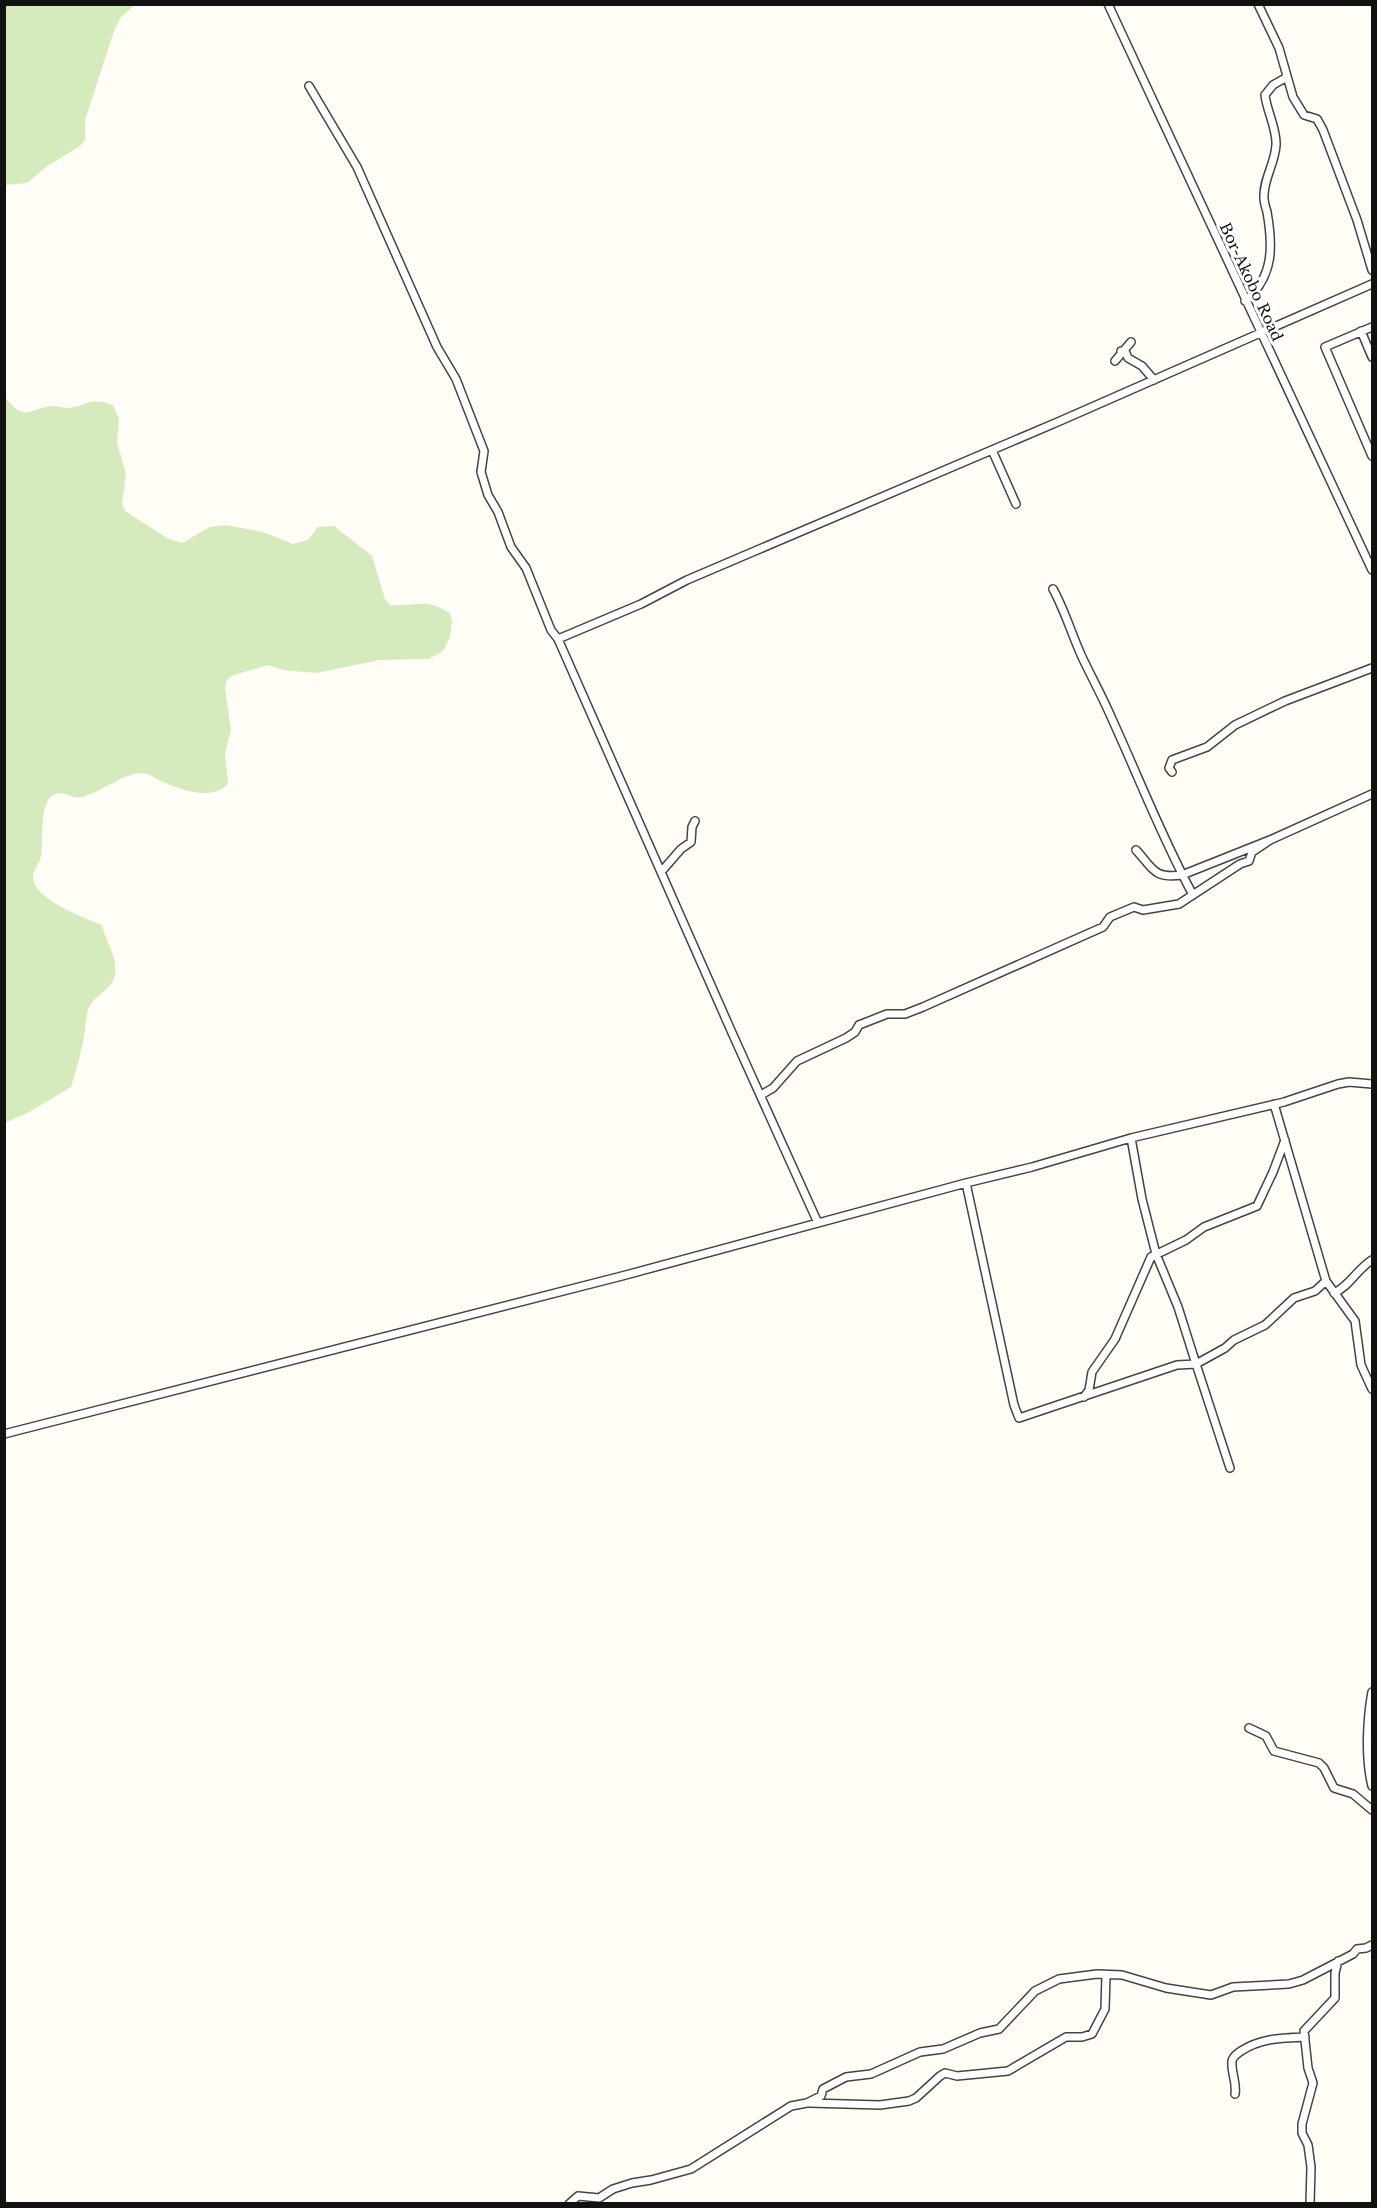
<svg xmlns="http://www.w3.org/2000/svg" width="1377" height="2208" viewBox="0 0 1377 2208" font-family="'Libre Baskerville',serif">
	<rect width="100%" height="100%" fill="#fffdf5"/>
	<path fill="#d5ebbd" d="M 5,4 L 135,5 L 121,17 L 114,31 L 85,120 L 85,140 L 80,146 L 46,167 L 27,183 L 5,185 Z
		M 4,396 C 26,424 27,408 53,406 C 58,406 63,408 68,408 C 89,406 88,396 113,405 L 119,419 L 117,443 L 126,473 L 122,504 L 125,511 L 167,538 L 182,543 L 210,527 L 226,525 L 263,532 L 293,544 L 308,540 L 318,527 L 334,526 L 372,556 L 385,599 L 390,605 C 417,607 424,597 450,613 L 452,621 L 450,637 L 443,651 L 429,659 L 380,660 L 316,673 L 284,670 L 268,665 L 231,676 L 226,682 L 225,689 L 231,730 L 225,753 L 228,784 C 210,802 179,789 159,780 C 155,778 148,773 143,773 C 125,772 101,792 83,797 C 74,800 62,789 53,795 C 42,803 43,822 42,834 C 42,841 42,849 41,856 C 40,864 33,869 33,877 C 33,899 85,918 102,925 C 106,943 120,960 114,978 C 110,991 93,995 88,1010 C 85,1022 85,1035 82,1047 C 79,1060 75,1074 71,1087 L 29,1112 L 5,1123 Z"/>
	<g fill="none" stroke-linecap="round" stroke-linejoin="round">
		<g stroke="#444" stroke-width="10">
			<path id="minor" d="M 1108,4 L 1372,570
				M 1258,4 L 1279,48 L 1293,97 L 1304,115 L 1317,119 L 1323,130 L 1357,220 L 1372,270
				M 309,86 L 357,167 L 437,347 L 456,379 L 484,451 L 481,472 L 488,495 L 498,512 L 511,547 L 526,568 L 551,630 L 558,639 L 733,1035 L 818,1223
				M 1245,301 C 1274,277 1273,246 1267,212 C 1266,208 1264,203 1264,198 C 1263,179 1275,164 1276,145 C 1277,129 1267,112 1265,95 L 1273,85 L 1287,77
				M 1372,327 L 1325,347 L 1372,456
				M 1361,331 L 1372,357
				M 1121,351 L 1126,353 L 1128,358 L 1142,366 L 1154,380
				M 1115,361 L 1131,342
				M 992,450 L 1016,504
				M 1053,589 C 1065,611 1072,635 1082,657 C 1092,678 1103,698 1112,719 C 1139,778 1162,838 1193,895
				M 558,639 L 641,604 L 687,580 L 1060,421 L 1372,284
				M 1172,772 L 1169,768 L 1172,760 L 1207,747 L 1235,725 L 1285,701 L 1372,668
				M 1136,850 C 1153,868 1153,879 1182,875 L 1270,840 L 1372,794
				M 661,872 L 681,849 L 691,842 L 692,827 L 695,821
				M 761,1095 L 773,1088 L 797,1061 L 846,1038 L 855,1032 L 859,1025 L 887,1014 L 905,1014 L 923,1007 L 1103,927 L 1110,917 L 1134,907 L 1143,910 L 1179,904 L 1240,864 L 1249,861 L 1252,852 L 1270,840
				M 1274,1104 L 1326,1281 L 1355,1321 L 1361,1365 L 1372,1389
				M 966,1183 L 1014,1405 L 1019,1418 L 1177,1365 L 1196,1364 L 1178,1307 L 1156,1254 L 1142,1199 L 1131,1138
				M 1334,1293 C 1350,1286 1357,1269 1372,1260
				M 1084,1397 L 1089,1390 L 1092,1372 L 1115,1339 L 1151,1257 L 1186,1240 L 1204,1227 L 1257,1206 L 1273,1172 L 1285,1140
				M 4,1434 L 622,1276 L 966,1183 L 1032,1167 L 1131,1138 L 1284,1102 L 1338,1084 L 1349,1082 L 1372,1084
				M 1230,1468 L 1196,1364 L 1225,1348 L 1234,1340 L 1265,1325 L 1294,1298 L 1315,1291 L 1326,1281
				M 1372,1692 C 1367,1719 1365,1758 1372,1786
				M 1249,1728 L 1266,1736 L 1274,1751 L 1319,1763 L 1324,1768 L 1334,1788 L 1353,1794 L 1372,1810
				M 1235,2094 C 1237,2083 1231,2073 1232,2061 C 1233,2056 1237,2054 1241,2051 C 1261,2038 1281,2038 1305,2037
				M 810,2103 L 880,2105 L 909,2101 L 916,2098 L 940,2076 L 945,2073 L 957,2076 L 1008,2071 L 1066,2037 L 1082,2037 L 1092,2034 L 1105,2009 L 1106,1975
				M 569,2204 L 578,2196 L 599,2198 L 613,2189 L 632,2183 L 651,2180 L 691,2169 L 791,2106 L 807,2103 L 821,2096 L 823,2089 L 846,2077 L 871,2074 L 920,2052 L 943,2049 L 980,2033 L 999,2029 L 1035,1991 L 1059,1979 L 1097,1974 L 1122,1975 L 1166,1988 L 1211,1995 L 1233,1987 L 1289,1984 L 1303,1980 L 1353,1954 L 1357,1949 L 1366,1948 L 1372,1945
				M 1310,2204 L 1311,2167 L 1308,2145 L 1302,2133 L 1302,2124 L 1313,2083 L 1308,2068 L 1304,2031 L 1335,1998 L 1335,1973 L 1338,1961"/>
		</g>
		<use href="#minor" stroke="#fff" stroke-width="7"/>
	</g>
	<g text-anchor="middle" stroke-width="6" stroke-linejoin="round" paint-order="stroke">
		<g font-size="15" fill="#111" stroke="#fff">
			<text transform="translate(1251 282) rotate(65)" y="5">Bor-Akobo Road</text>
		</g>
	</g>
	<rect width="1377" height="2208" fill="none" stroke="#111111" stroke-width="12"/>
</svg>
